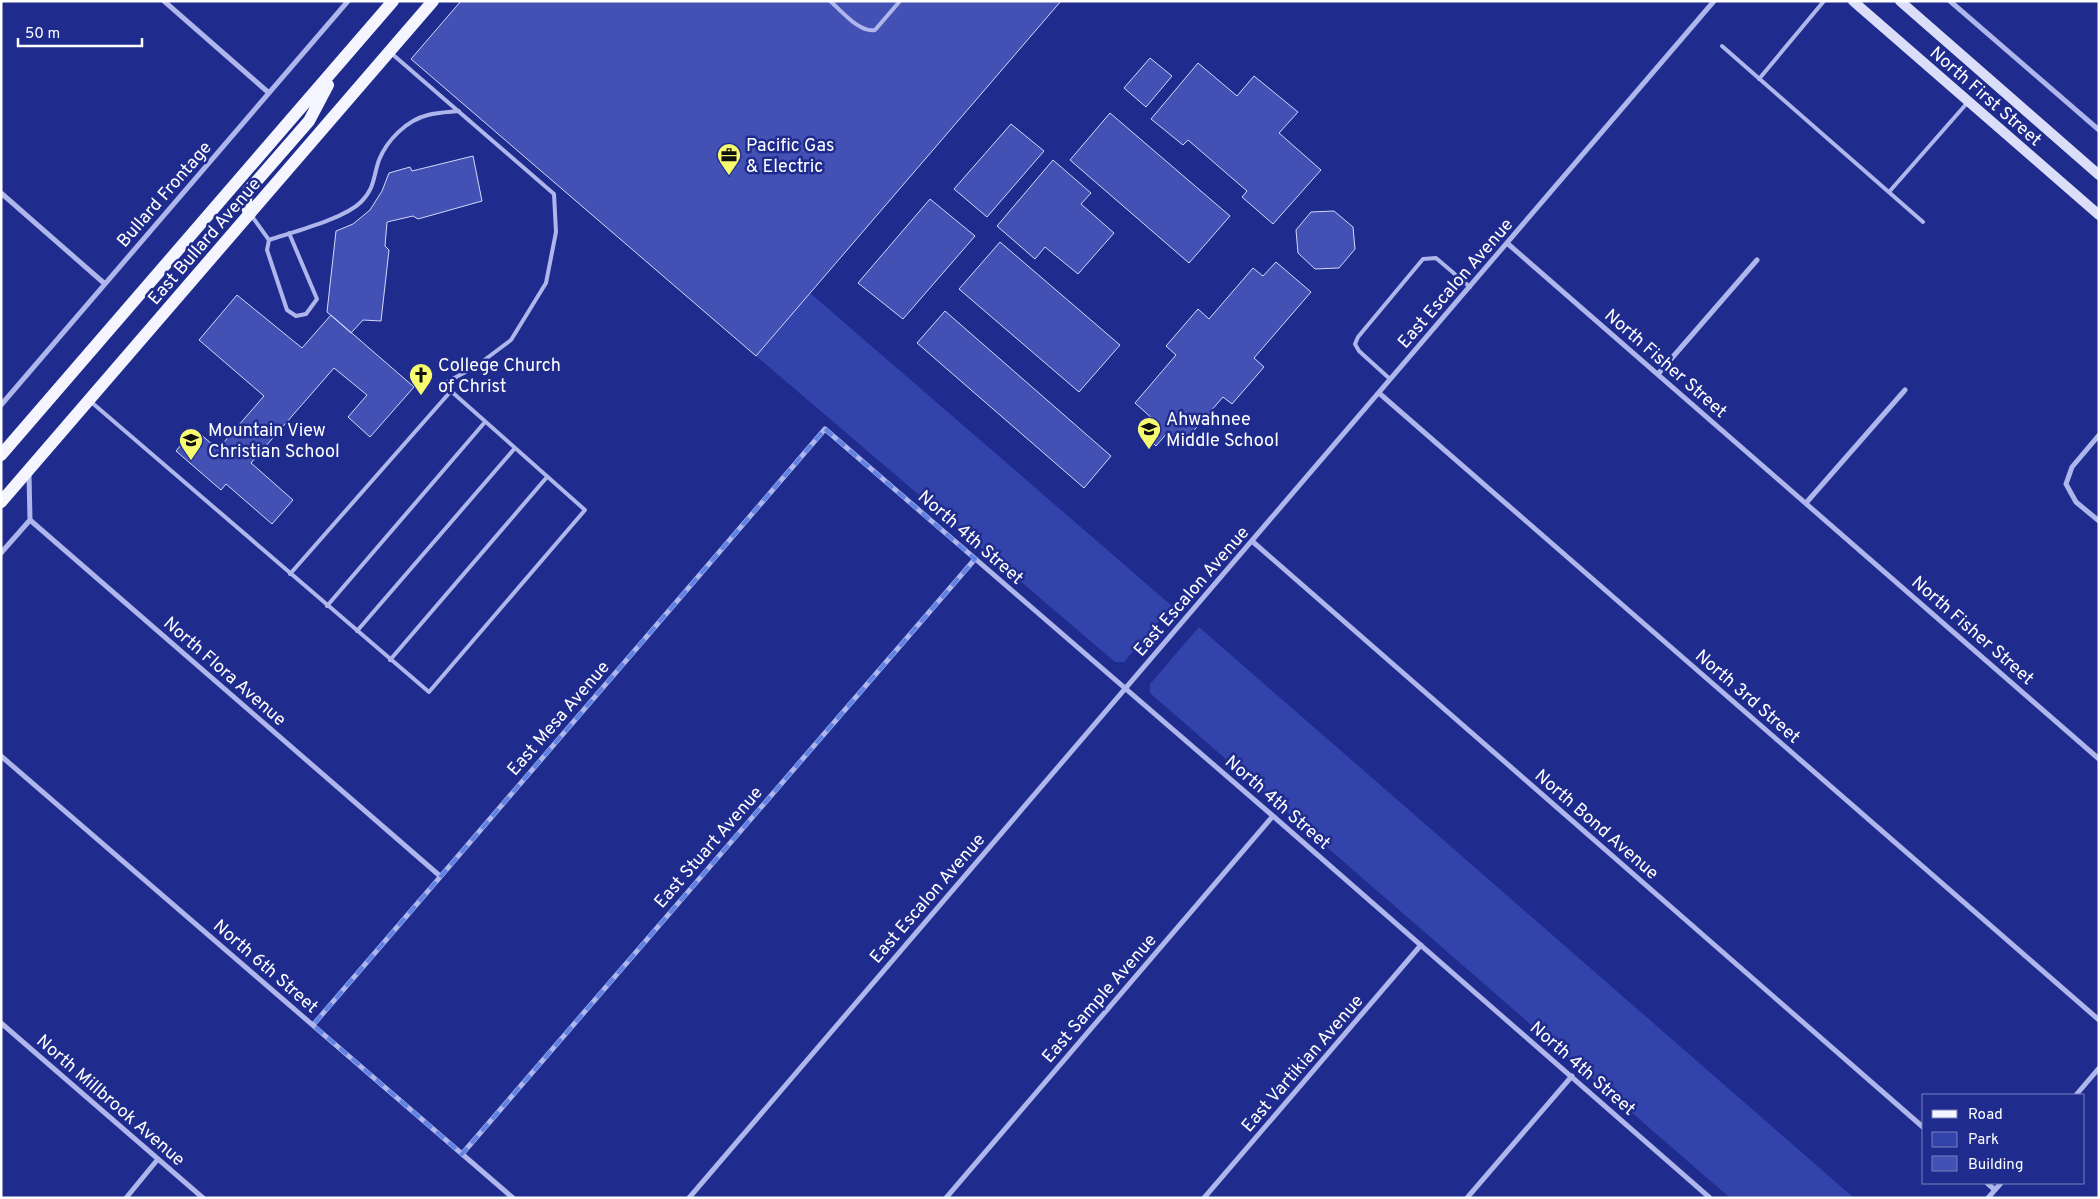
<svg xmlns="http://www.w3.org/2000/svg" width="2100" height="1199" viewBox="0 0 2100 1199" font-family="Overpass,sans-serif">
	<rect width="100%" height="100%" fill="#1f2c8e"/>
	<path fill="#3343ac" d="M 810,293 L 1172,606 L 1124,662 L 1115,662 L 756,356 Z
		M 1199,627 L 1854,1198 L 1730,1198 L 1150,693 L 1150,684 Z"/>
	<path fill="#4451b4" stroke="#d4d8f9" d="M 461,1 L 1061,1 L 756,356 L 411,59 Z
		M 1150,58 L 1172,76 L 1146,107 L 1124,88 Z
		M 1198,63 L 1237,96 L 1254,76 L 1298,112 L 1279,133 L 1321,170 L 1273,224 L 1242,197 L 1247,191 L 1188,140 L 1183,145 L 1151,119 Z
		M 1110,113 L 1230,216 L 1189,263 L 1070,160 Z
		M 1011,124 L 1044,151 L 987,217 L 954,189 Z
		M 473,156 L 482,201 L 418,219 L 413,216 L 387,222 L 385,246 L 389,250 L 381,321 L 363,320 L 351,333 L 327,312 L 336,231 L 353,224 L 370,210 L 382,191 L 389,173 L 410,167 L 412,171 Z
		M 1053,160 L 1091,193 L 1081,204 L 1114,233 L 1078,274 L 1045,247 L 1035,259 L 997,226 Z
		M 930,199 L 975,236 L 903,319 L 858,283 Z
		M 1334,211 L 1353,227 L 1355,249 L 1339,268 L 1315,269 L 1298,253 L 1296,230 L 1311,212 Z
		M 1000,242 L 1120,345 L 1079,392 L 959,289 Z
		M 1276,262 L 1311,292 L 1254,358 L 1264,367 L 1232,404 L 1223,397 L 1183,443 L 1168,432 L 1156,446 L 1143,434 L 1154,420 L 1135,403 L 1176,355 L 1166,346 L 1198,309 L 1209,319 L 1253,268 L 1263,276 Z
		M 237,295 L 302,348 L 331,315 L 414,387 L 370,437 L 348,417 L 367,395 L 334,368 L 251,463 L 293,500 L 272,524 L 226,484 L 221,490 L 176,451 L 194,429 L 218,449 L 264,396 L 199,340 Z
		M 945,311 L 1111,456 L 1084,488 L 917,343 Z"/>
	<g fill="none" stroke-linecap="round" stroke-linejoin="round">
		<path stroke="#aeb6ec" stroke-width="4" d="M 830,1 C 842,11 859,33 875,30 L 900,1
			M 1722,46 L 1923,222
			M 1759,79 L 1824,1
			M 1889,192 L 1968,102
			M 251,215 L 269,240
			M 289,233 L 317,299 L 306,314 L 296,316 L 287,310 L 267,250 L 269,240 C 293,232 344,219 361,202 C 375,188 373,177 379,160 C 387,140 407,120 428,115 C 438,112 449,112 459,111
			M 1390,379 L 1359,351 L 1355,344 L 1358,337 L 1423,259 L 1436,258 L 1470,287
			M 90,401 L 429,692 L 585,510 L 443,384 L 475,367 L 511,340 L 546,283 L 556,232 L 554,194 L 391,53
			M 290,574 L 451,391
			M 327,606 L 485,422
			M 357,631 L 515,448
			M 390,660 L 547,477"/>
		<path stroke="#aeb6ec" stroke-width="5" d="M 164,1 L 269,93
			M 1950,1 L 2099,130
			M 1,193 L 105,284
			M 1507,243 L 2099,759
			M 1658,374 L 1757,260
			M 1379,393 L 2099,1020
			M 1,405 L 348,1
			M 2099,435 L 2072,467 L 2066,484 L 2076,502 L 2099,521
			M 29,474 L 30,520 L 440,876
			M 1806,503 L 1905,390
			M 1252,541 L 1924,1128
			M 1,553 L 30,520
			M 1,756 L 513,1198
			M 1,1023 L 203,1198
			M 313,1025 L 825,429 L 1273,816 L 1710,1198
			M 2076,1095 L 2099,1068
			M 462,1154 L 975,559
			M 1987,1183 L 1995,1190
			M 126,1198 L 158,1159
			M 689,1198 L 1714,1
			M 946,1198 L 1273,816
			M 1204,1198 L 1421,945
			M 1467,1198 L 1572,1076
			M 1988,1198 L 2001,1183"/>
		<path stroke="#dadef9" stroke-width="10" d="M 1853,1 L 2099,215
			M 1900,1 L 2099,175"/>
		<path stroke="#f4f5ff" stroke-width="12" d="M 250,214 C 245,206 245,200 248,191 L 309,121 L 328,85
			M 1,455 L 393,1
			M 1,502 L 433,1"/>
	</g>
	<path fill="none" stroke="#6183e4" stroke-width="4" stroke-dasharray="10 6" stroke-linejoin="round" d="M 825,429 L 975,559 L 462,1154 L 313,1025 Z"/>
	<defs>
		<g id="office-pin" transform="scale(1.25)"><path d="M0 17L-7.5 6A9.5 9.5 0 1 1 7.5 6Z" fill="#f5fa6f" stroke="#1f2c8e"/><path d="M-6-3h4V-5.5h4V-3h4V5H-6ZM-1-4.5V-3h2v-1.5ZM-6 0V1H6V0Z" fill="#111"/></g>
		<g id="church-pin" transform="scale(1.25)"><path d="M0 17L-7.5 6A9.5 9.5 0 1 1 7.5 6Z" fill="#f5fa6f" stroke="#1f2c8e"/><path d="M-1.2-6h2.4v3.5h3.3v2.4h-3.3V6h-2.4V-.1h-3.3v-2.4h3.3Z" fill="#111"/></g>
		<g id="school-pin" transform="scale(1.25)"><path d="M0 17L-7.5 6A9.5 9.5 0 1 1 7.5 6Z" fill="#f5fa6f" stroke="#1f2c8e"/><path d="M0-5L7-2L0 1L-7-2ZM-4 1L0 2.5L4 1V4Q0 6-4 4Z" fill="#111"/></g>
	</defs>
	<g fill-rule="evenodd">
		<use href="#office-pin" x="729" y="155"/>
		<use href="#church-pin" x="421" y="375"/>
		<use href="#school-pin" x="1149" y="429"/>
		<use href="#school-pin" x="191" y="440"/>
	</g>
	<g text-anchor="middle" stroke-width="5" stroke-linejoin="round" paint-order="stroke">
		<g font-size="18" fill="#fff" stroke="#1f2c8e">
			<text transform="translate(1986 96) rotate(41)" y="6">North First Street</text>
			<text transform="translate(164 194) rotate(-49)" y="6">Bullard Frontage</text>
			<text transform="translate(204 241) rotate(-49)" y="6">East Bullard Avenue</text>
			<text transform="translate(1455 283) rotate(-49)" y="6">East Escalon Avenue</text>
			<text transform="translate(1666 363) rotate(41)" y="6">North Fisher Street</text>
			<text transform="translate(971 537) rotate(41)" y="6">North 4th Street</text>
			<text transform="translate(1191 591) rotate(-49)" y="6">East Escalon Avenue</text>
			<text transform="translate(1973 630) rotate(41)" y="6">North Fisher Street</text>
			<text transform="translate(225 671) rotate(41)" y="6">North Flora Avenue</text>
			<text transform="translate(1748 696) rotate(41)" y="6">North 3rd Street</text>
			<text transform="translate(558 718) rotate(-49)" y="6">East Mesa Avenue</text>
			<text transform="translate(1278 802) rotate(41)" y="6">North 4th Street</text>
			<text transform="translate(1597 824) rotate(41)" y="6">North Bond Avenue</text>
			<text transform="translate(708 847) rotate(-49)" y="6">East Stuart Avenue</text>
			<text transform="translate(927 898) rotate(-49)" y="6">East Escalon Avenue</text>
			<text transform="translate(266 966) rotate(41)" y="6">North 6th Street</text>
			<text transform="translate(1099 998) rotate(-49)" y="6">East Sample Avenue</text>
			<text transform="translate(1302 1063) rotate(-49)" y="6">East Vartikian Avenue</text>
			<text transform="translate(1583 1068) rotate(41)" y="6">North 4th Street</text>
			<text transform="translate(111 1100) rotate(41)" y="6">North Millbrook Avenue</text>
		</g>
		<g font-size="18" fill="#fff" stroke="#1f2c8e" text-anchor="start">
			<text x="746" y="151">Pacific Gas<tspan x="746" dy="21">&amp; Electric</tspan></text>
			<text x="438" y="371">College Church<tspan x="438" dy="21">of Christ</tspan></text>
			<text x="1166" y="425">Ahwahnee<tspan x="1166" dy="21">Middle School</tspan></text>
			<text x="208" y="436">Mountain View<tspan x="208" dy="21">Christian School</tspan></text>
		</g>
	</g>
	<rect width="2100" height="1199" fill="none" stroke="#ffffff" stroke-width="5"/>
	<rect x="1922" y="1094" width="162" height="90" fill="#1f2c8e" stroke="#7980bb"/>
	<rect x="1932" y="1110" width="25" height="8" fill="#f4f5ff" stroke="#7980bb"/>
	<text x="1968" y="1119" font-size="15" fill="#ffffff">Road</text>
	<rect x="1932" y="1132" width="25" height="15" fill="#3343ac" stroke="#7980bb"/>
	<text x="1968" y="1144" font-size="15" fill="#ffffff">Park</text>
	<rect x="1932" y="1156" width="25" height="15" fill="#4451b4" stroke="#7980bb"/>
	<text x="1968" y="1169" font-size="15" fill="#ffffff">Building</text>
	<path d="M18 38v8h124v-8" fill="none" stroke="#ffffff" stroke-width="2.5"/>
	<text x="25" y="38" font-size="15" fill="#ffffff" stroke="#1f2c8e" stroke-width="4" paint-order="stroke">50 m</text>
</svg>
